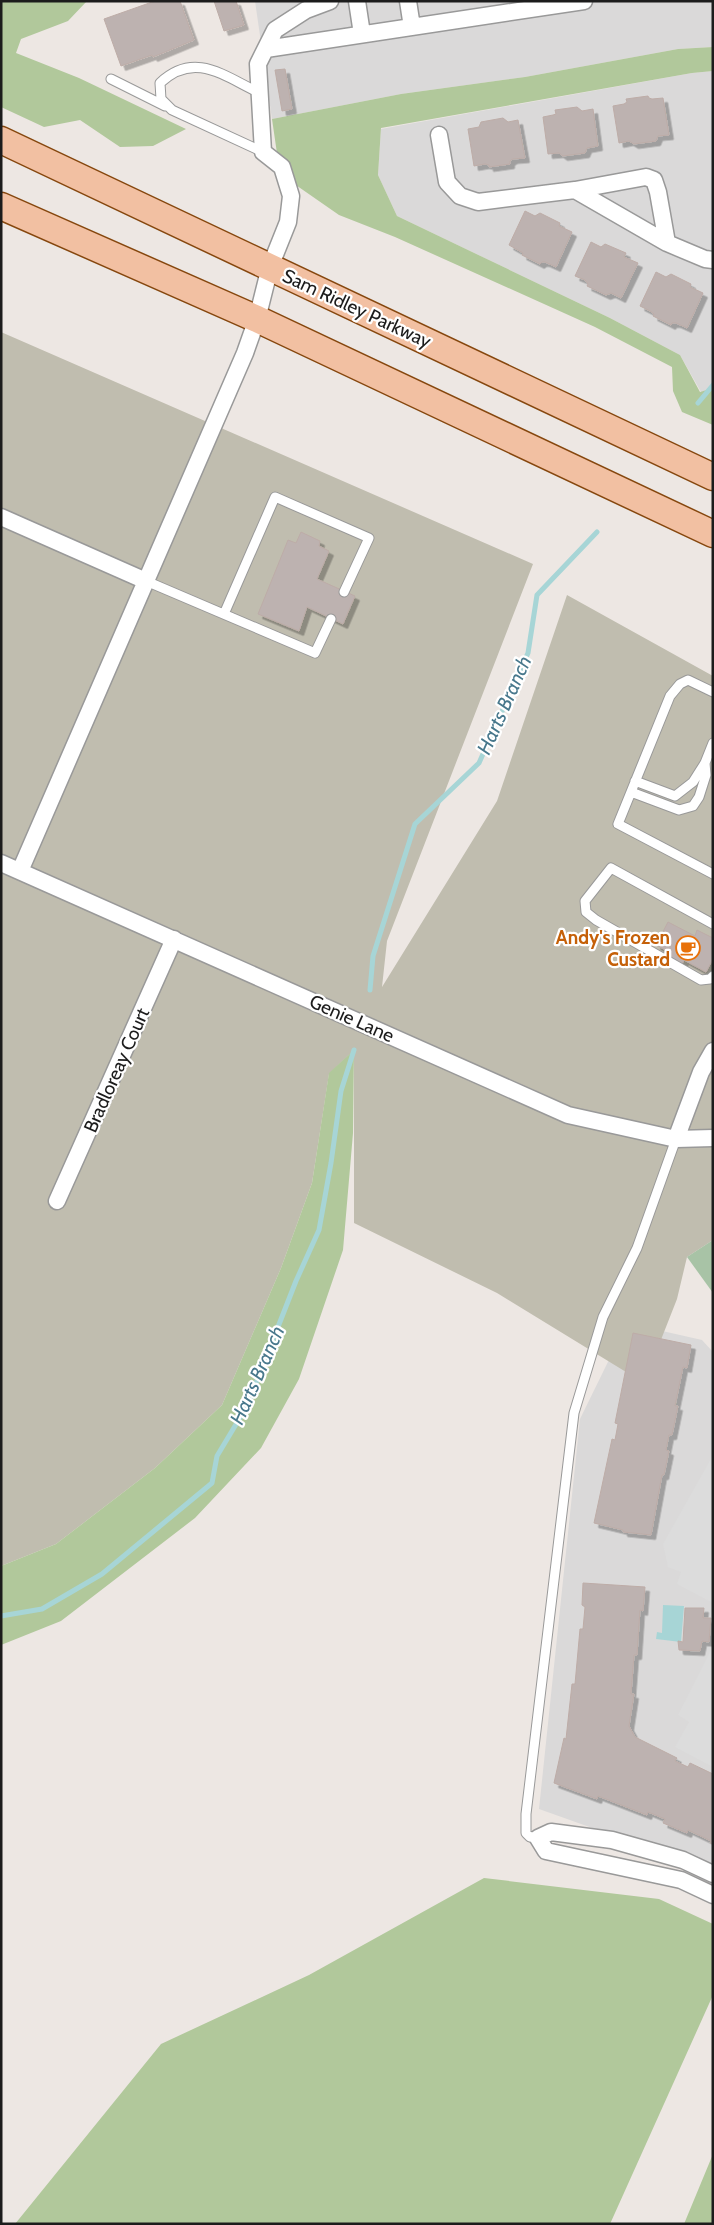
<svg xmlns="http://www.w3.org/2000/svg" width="714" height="2225" viewBox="0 0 714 2225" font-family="Cabin,sans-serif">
	<defs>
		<filter id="shadow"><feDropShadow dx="4.5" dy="4.5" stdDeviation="0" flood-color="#0004"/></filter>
	</defs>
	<rect width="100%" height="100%" fill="#ede7e3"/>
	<path fill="#dad9d9" d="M 255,1 L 713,1 L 713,47 L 678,49 L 525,77 L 401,94 L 272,119 Z
		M 713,71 L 713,388 L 701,392 L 680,355 L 610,318 L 397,216 L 378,175 L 381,129 L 692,73 Z
		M 627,1323 L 702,1340 L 713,1352 L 713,1871 L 539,1809 L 580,1419 Z"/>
	<path fill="#c0bdaf" d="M 1,332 L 533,564 L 387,941 L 382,987 L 497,801 L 567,595 L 713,676 L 713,1240 L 687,1257 L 677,1299 L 644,1383 L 497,1293 L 354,1223 L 354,1050 L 329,1074 L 312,1183 L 281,1268 L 222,1405 L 155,1468 L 56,1544 L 1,1566 Z"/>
	<path fill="#b1c89b" d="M 1,1 L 87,1 L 68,21 L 21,39 L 16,53 L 79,78 L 186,129 L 153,146 L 120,147 L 80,120 L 44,127 L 1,107 Z
		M 713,47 L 713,71 L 692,73 L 381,128 L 378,175 L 397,216 L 610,318 L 680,355 L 700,392 L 713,388 L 713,425 L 682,412 L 673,391 L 672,367 L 595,327 L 395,237 L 339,215 L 280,174 L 272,119 L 401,94 L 525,77 L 678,49 Z
		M 354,1050 L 353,1133 L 343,1250 L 299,1379 L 261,1448 L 195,1518 L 61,1621 L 1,1645 L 1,1566 L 56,1544 L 155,1468 L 222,1405 L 281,1268 L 312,1183 L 329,1073 Z
		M 484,1878 L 659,1899 L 713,1924 L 713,1995 L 610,2224 L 15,2224 L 161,2044 L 309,1975 Z
		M 713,2154 L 713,2224 L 683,2224 L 684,2224 Z"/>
	<path fill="#a8c3a6" d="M 713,1240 L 713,1293 L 687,1257 Z"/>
	<path fill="#dcdcdc" d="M 713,1455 L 713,1603 L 677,1584 L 681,1572 L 668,1567 L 663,1544 Z
		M 713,1646 L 713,1767 L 675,1747 L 689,1722 L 678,1715 Z"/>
	<path fill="#a7d5d6" d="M 663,1605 L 684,1606 L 681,1642 L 656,1639 L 657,1632 L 662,1633 Z"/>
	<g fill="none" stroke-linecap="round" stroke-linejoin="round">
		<path stroke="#a7d5d6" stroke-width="5" d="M 698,403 L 713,385
			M 370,990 L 373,956 L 415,824 L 479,763 L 528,653 L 537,595 L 597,532
			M 1,1616 L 42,1609 L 102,1574 L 212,1483 L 217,1456 L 247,1406 L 296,1281 L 319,1230 L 331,1163 L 341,1091 L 354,1050"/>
	</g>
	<path fill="#bdb2b0" stroke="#bdaca7" filter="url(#shadow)" d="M 155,1 L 180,1 L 194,40 L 153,57 L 152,55 L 121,66 L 104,19 Z
		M 214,1 L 236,1 L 244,25 L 224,31 Z
		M 285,69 L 292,109 L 282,111 L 275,70 Z
		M 648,96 L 649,98 L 652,99 L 663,98 L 669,135 L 658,136 L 656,141 L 634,144 L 629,141 L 619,143 L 613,106 L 624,104 L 627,102 L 626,99 Z
		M 577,107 L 582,111 L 593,109 L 598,146 L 587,148 L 585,153 L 563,156 L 559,153 L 548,154 L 543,117 L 553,115 L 556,114 L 555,110 Z
		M 503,118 L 508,122 L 518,120 L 525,158 L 513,159 L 510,161 L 510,164 L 489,167 L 489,165 L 485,164 L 474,166 L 468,129 L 479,127 L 481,122 Z
		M 525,211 L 535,216 L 540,213 L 560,223 L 559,226 L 572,232 L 556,267 L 545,262 L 542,262 L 540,264 L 522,255 L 523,253 L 509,245 Z
		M 591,242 L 601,247 L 605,244 L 626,253 L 624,257 L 638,263 L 621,298 L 611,293 L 606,295 L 587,286 L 588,284 L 585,280 L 575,276 Z
		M 656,272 L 666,277 L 671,274 L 691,284 L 690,287 L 703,293 L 687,328 L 676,323 L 672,323 L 671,325 L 653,316 L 654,314 L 650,311 L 640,306 Z
		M 301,532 L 320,541 L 319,546 L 329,551 L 317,579 L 355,596 L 343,624 L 307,607 L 299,631 L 258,614 L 288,540 L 296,543 Z
		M 668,922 L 695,936 L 697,930 L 713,938 L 713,959 L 706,972 L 684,960 L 681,966 L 671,960 L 669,952 L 656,945 Z
		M 633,1333 L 691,1345 L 687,1368 L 683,1367 L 675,1406 L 678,1406 L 672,1435 L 669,1435 L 666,1450 L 669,1451 L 664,1475 L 662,1475 L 651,1535 L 623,1532 L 623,1530 L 594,1523 L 612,1439 L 615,1440 L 618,1424 L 615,1423 Z
		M 583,1583 L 645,1587 L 643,1611 L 640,1610 L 637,1655 L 634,1655 L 631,1694 L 634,1694 L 629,1726 L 635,1737 L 677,1758 L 675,1761 L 688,1767 L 690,1763 L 713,1774 L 713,1844 L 710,1843 L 711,1841 L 688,1830 L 687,1833 L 663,1823 L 665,1819 L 648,1812 L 647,1815 L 598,1796 L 597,1799 L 554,1783 L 564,1738 L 566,1739 L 572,1684 L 575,1684 L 580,1629 L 583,1629 L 585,1607 L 582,1605 Z
		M 685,1608 L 704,1608 L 703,1618 L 711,1618 L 709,1642 L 702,1641 L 700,1651 L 679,1650 L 678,1641 L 683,1642 Z"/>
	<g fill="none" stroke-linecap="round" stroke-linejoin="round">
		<g stroke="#999" stroke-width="11">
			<path id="service" d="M 111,79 L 165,106
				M 260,93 C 225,77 195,50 160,83 L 161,99 L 172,110 L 263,152
				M 146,581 L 315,653 L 331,619
				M 224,614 L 275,497 L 369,538 L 344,592
				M 713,692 L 688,680 L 680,684 L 670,696 L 618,824 L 713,874
				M 635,781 L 675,796 L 693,782 L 705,763
				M 631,792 L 679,810 L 693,806 L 699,797 L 706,775 L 705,763 L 713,743
				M 713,924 L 611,868 L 585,901 L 586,912 L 596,920 L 701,980 L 710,979 L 713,976
				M 538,1838 L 530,1837 L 526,1833 L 526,1814 L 574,1413 L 603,1317 L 637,1248 L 676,1139"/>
		</g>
		<g stroke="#999" stroke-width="19">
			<path id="minor" d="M 357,1 L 362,34
				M 408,1 L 412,27
				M 266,49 L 584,1
				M 439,135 L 447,182 L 460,196 L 478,202 L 575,190 L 667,243 L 705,259 L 713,260
				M 575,190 L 646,177 L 654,180 L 658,192 L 667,243
				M 1,517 L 146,581
				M 1,863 L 568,1115 L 676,1139 L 713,1138
				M 20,871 L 245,353 L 257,319 L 270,267 L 288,222 L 291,196 L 282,167 L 263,152 L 258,64 L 275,30 L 306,10 L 330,1
				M 676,1139 L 701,1072 L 713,1051
				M 57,1201 L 174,939
				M 713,1874 L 683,1860 L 612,1840 L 551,1832 L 538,1838 L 546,1851 L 681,1880 L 713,1895"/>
		</g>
		<g stroke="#86470e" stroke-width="29">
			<path id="primary" d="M 1,140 L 713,477
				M 1,206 L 257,319 L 713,534"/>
		</g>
		<use href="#service" stroke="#fff" stroke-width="9"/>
		<use href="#minor" stroke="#fff" stroke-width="16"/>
		<use href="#primary" stroke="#f2c0a2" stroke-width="26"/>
	</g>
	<defs>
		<g id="cafe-ring" transform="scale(1.25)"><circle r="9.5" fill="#fff" stroke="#e8710a" stroke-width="1.5"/><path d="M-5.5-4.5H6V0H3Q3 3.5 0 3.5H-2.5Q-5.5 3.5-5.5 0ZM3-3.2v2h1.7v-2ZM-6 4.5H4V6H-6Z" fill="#e8710a"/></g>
	</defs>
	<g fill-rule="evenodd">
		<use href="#cafe-ring" x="688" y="948"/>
	</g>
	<g text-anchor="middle" stroke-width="4.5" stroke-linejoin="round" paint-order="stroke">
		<g font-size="19" fill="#1c1c1c" stroke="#fff">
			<text transform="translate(357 308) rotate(25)" y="7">Sam Ridley Parkway</text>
			<text transform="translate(352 1018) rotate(24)" y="7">Genie Lane</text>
			<text transform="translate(116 1070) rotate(-66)" y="7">Bradloreay Court</text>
		</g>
		<g font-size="19" font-weight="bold" fill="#c56008" stroke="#fff" text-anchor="end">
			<text x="670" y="944">Andy's Frozen<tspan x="670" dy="22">Custard</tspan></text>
		</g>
		<g font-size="20" font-style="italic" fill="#48788c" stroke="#fff">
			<text transform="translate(504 705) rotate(-66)" y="7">Harts Branch</text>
			<text transform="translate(257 1375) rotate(-66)" y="7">Harts Branch</text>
		</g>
	</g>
	<rect width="714" height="2225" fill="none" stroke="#1c1c1c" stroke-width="5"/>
</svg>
